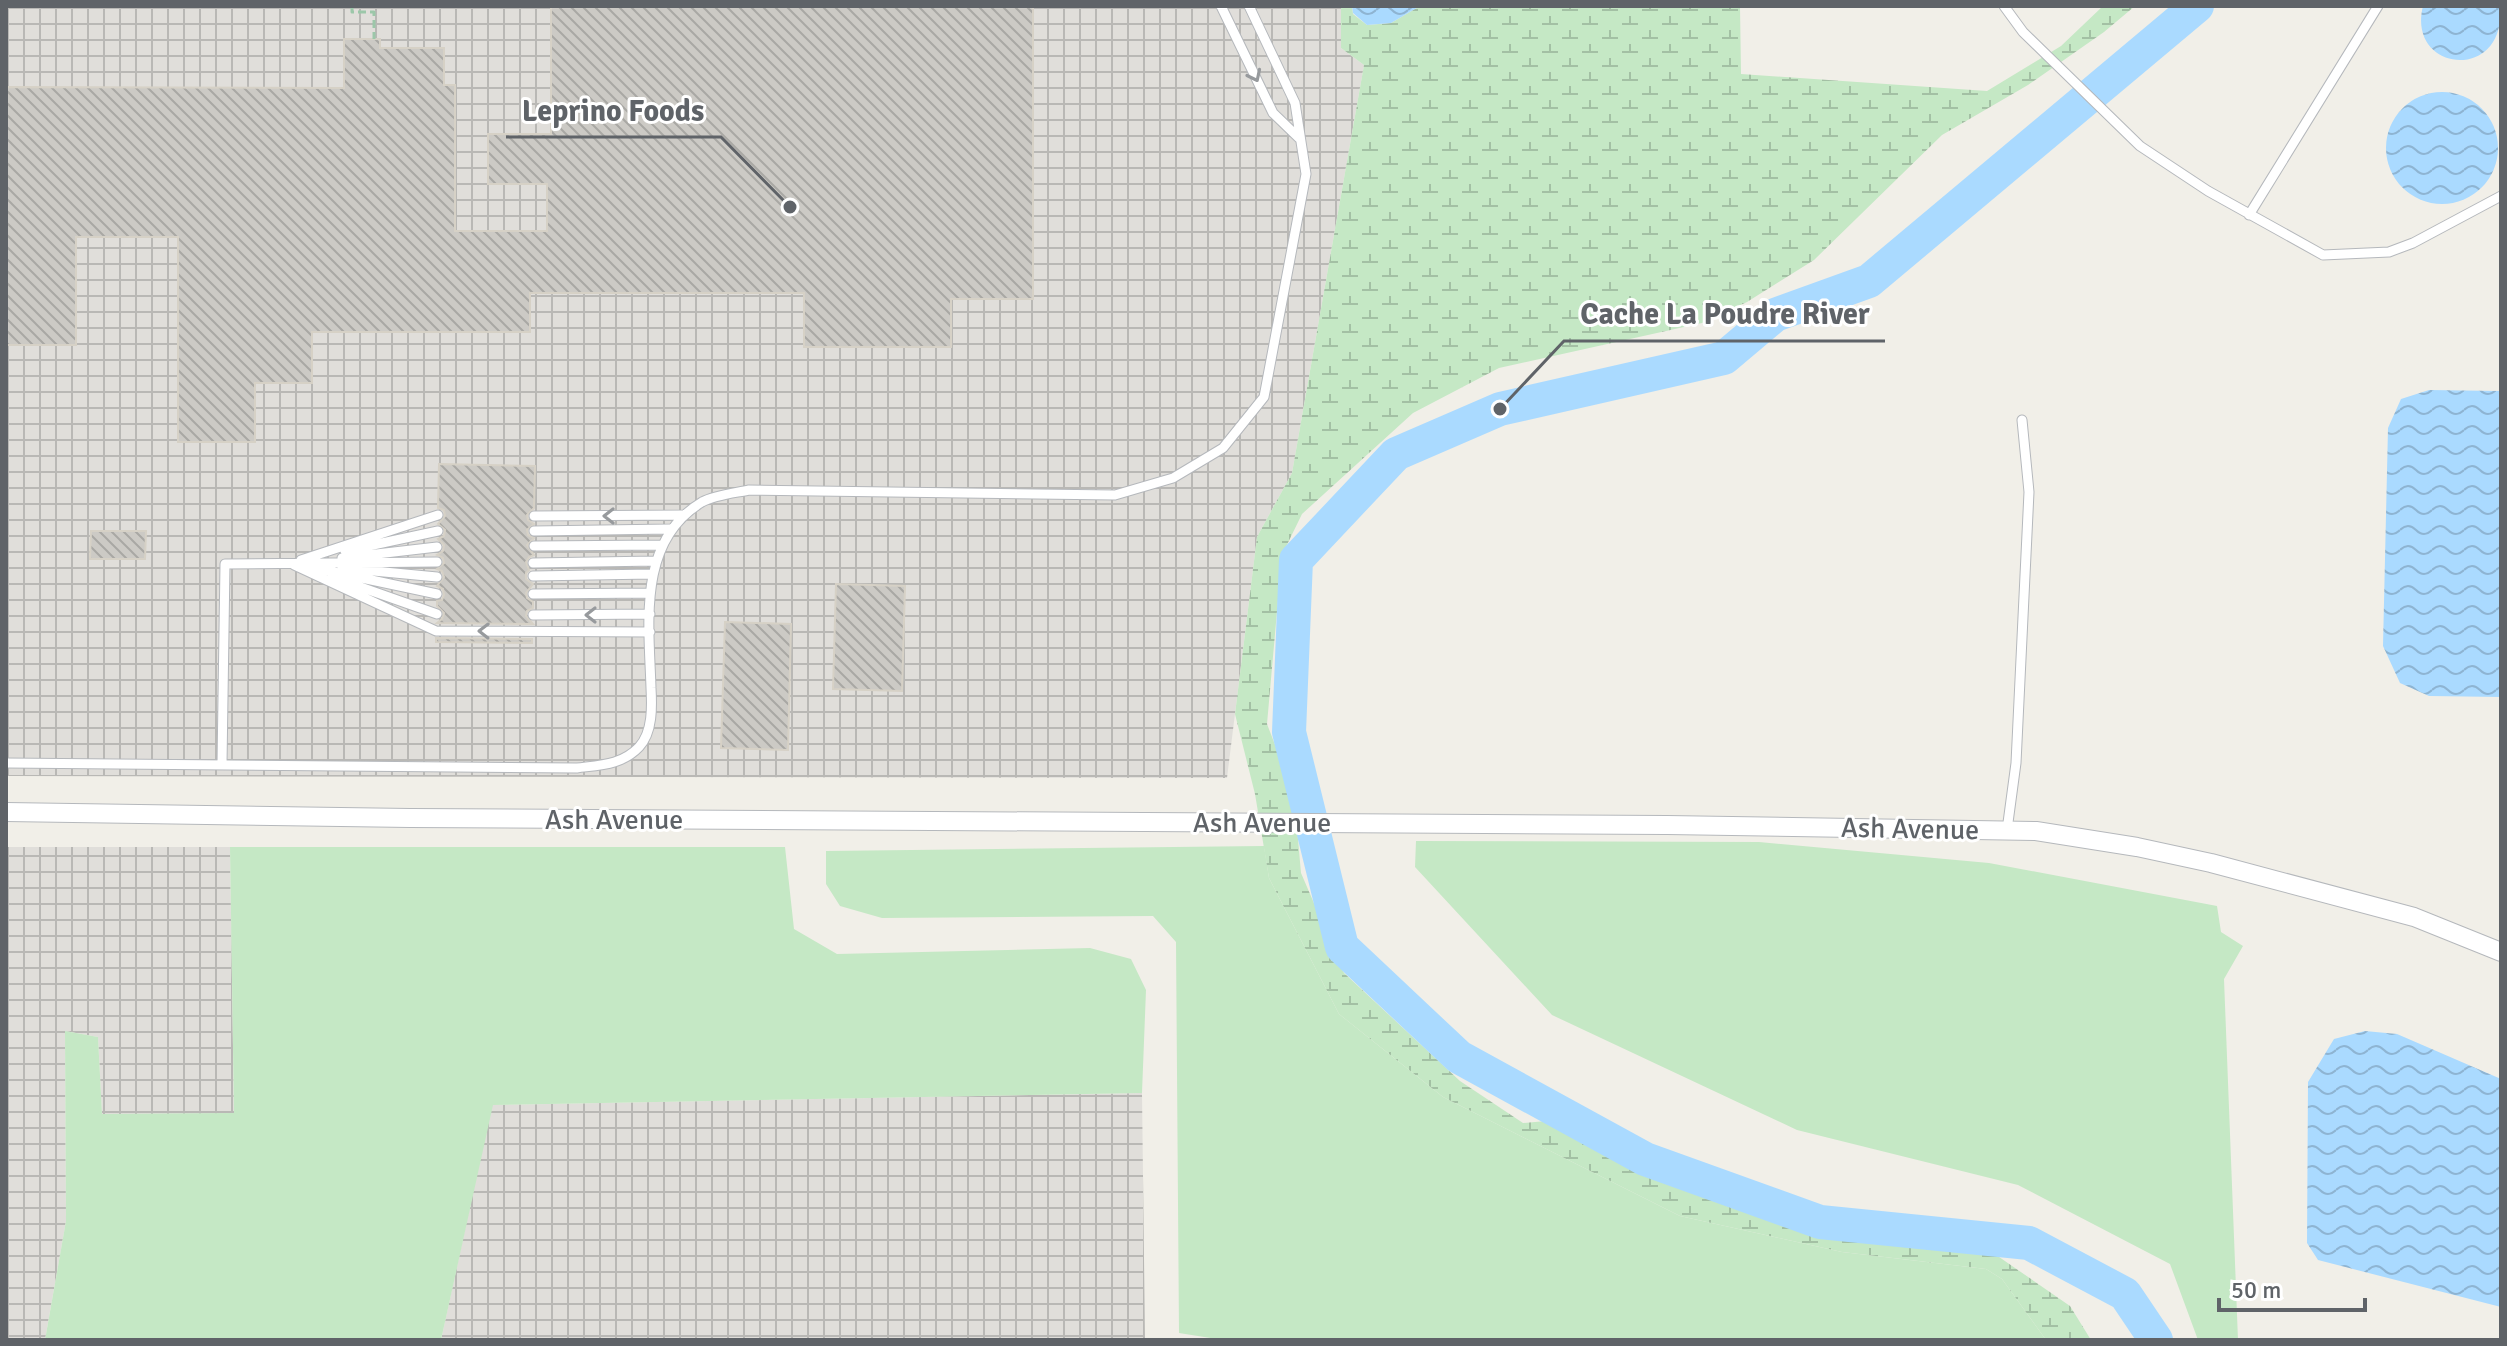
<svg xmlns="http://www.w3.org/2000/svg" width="2507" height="1346" viewBox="0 0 2507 1346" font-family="Signika,sans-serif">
	<defs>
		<pattern id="industrial-grid" width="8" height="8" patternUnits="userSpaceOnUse" patternTransform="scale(2)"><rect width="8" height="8" fill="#e0deda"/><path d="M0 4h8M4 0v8" fill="none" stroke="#b9b8b5"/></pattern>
		<pattern id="wetland-marsh" width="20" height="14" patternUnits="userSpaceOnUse" patternTransform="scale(2)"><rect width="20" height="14" fill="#c5e8c5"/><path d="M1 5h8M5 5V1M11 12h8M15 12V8" fill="none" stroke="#a3c0a4"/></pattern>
		<pattern id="water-waves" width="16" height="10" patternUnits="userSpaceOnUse" patternTransform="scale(2)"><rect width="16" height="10" fill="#aadaff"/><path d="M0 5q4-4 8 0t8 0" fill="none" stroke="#8eb4d2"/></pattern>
		<pattern id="building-back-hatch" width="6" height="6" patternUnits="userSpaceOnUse" patternTransform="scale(2)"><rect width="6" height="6" fill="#cccac5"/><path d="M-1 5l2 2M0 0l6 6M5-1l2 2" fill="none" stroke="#a9a8a4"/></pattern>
	</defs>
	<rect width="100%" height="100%" fill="#f1efe8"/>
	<path fill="url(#industrial-grid)" d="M 6,6 L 1341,6 L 1341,48 L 1364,65 L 1292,473 L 1257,537 L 1227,778 L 6,776 Z
		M 6,847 L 230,847 L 234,1114 L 102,1115 L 98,1037 L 65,1031 L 66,1221 L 45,1340 L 6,1340 Z
		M 1142,1093 L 1145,1340 L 441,1340 L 492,1105 Z"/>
	<path fill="#c5e8c5" d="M 1416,841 L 1759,842 L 1989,863 L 2217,906 L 2221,932 L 2243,946 L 2224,979 L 2238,1340 L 2198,1340 L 2170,1264 L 2018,1185 L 1797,1130 L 1552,1015 L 1415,867 Z
		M 1264,846 L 1269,878 L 1339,1014 L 1443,1097 L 1680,1216 L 1842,1252 L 1986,1269 L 2002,1279 L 2046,1340 L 1223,1340 L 1179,1333 L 1176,942 L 1153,916 L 882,918 L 840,906 L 826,884 L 826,851 Z
		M 230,847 L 785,847 L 794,929 L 837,954 L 1090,948 L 1131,959 L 1146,990 L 1142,1093 L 493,1105 L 441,1340 L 45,1340 L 66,1221 L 65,1031 L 98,1037 L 102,1114 L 234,1113 Z"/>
	<path fill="url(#wetland-marsh)" d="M 1341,6 L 1352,6 L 1353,14 L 1367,25 L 1391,23 L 1420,6 L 1740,6 L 1741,74 L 1987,91 L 2061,46 L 2103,6 L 2135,6 L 2104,32 L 2028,85 L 1942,135 L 1814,260 L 1747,302 L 1702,323 L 1499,368 L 1413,413 L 1302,514 L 1282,555 L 1267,724 L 1294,794 L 1301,873 L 1344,973 L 1460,1081 L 1523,1123 L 1546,1121 L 1652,1171 L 1825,1231 L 1989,1250 L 2070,1306 L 2091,1340 L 2046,1340 L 2002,1279 L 1986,1269 L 1842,1252 L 1680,1216 L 1443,1097 L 1339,1014 L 1269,878 L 1255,794 L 1235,714 L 1257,537 L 1292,473 L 1364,65 L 1341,48 Z"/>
	<path fill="url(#water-waves)" d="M 1352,6 L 1420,6 L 1391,23 L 1367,25 L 1353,13 Z
		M 2423,6 L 2500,6 C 2507,83 2406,73 2423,6 Z
		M2386 148a56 56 0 1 1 112 0a56 56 0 1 1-112 0Z
		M 2429,390 L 2501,391 L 2501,697 L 2429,696 L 2400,683 L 2383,646 L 2388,428 L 2401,399 Z
		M 2365,1031 L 2397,1034 L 2501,1079 L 2501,1307 L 2318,1260 L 2307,1243 L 2308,1082 L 2334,1039 Z"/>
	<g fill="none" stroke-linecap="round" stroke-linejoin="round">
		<path stroke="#aadaff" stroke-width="34" d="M 2156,1340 L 2125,1294 L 2029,1243 L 1820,1222 L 1645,1159 L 1459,1057 L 1342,947 L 1289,732 L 1296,560 L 1396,454 L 1500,409 L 1724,358 L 1775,315 L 1869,281 L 2197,6"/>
	</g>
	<path fill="url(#building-back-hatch)" stroke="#d6d1c6" stroke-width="2" d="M 551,6 L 1033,6 L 1033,299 L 951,299 L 951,347 L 804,347 L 804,293 L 530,293 L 530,332 L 312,332 L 312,383 L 255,383 L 255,442 L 178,442 L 178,237 L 76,237 L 76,345 L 6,345 L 6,87 L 344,88 L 344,39 L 380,39 L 380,48 L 444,48 L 444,85 L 455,85 L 455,231 L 547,231 L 547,184 L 488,184 L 488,134 L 551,134 Z
		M 439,464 L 535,466 L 534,508 L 527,515 L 528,520 L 534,524 L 527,530 L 528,535 L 534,538 L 527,545 L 534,555 L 529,557 L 526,562 L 529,570 L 526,573 L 526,579 L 533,584 L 526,593 L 527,598 L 533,602 L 533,608 L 527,611 L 526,616 L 533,624 L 437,623 L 442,619 L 444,613 L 437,606 L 437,601 L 442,600 L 444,595 L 443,589 L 437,586 L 444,577 L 442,571 L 437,569 L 444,563 L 443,558 L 437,555 L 443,551 L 444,545 L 438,539 L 444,536 L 445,530 L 438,524 L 445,516 L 444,510 L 438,508 Z
		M 91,531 L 146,531 L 145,559 L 90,559 Z
		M 836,584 L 905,586 L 902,691 L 833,689 Z
		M 725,622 L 791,624 L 788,750 L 721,748 Z
		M 436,638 L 532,639 L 532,643 L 436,642 Z"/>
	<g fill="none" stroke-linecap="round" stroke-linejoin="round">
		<g stroke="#b5b8bc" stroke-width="11">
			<path id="lane" d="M 1221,6 L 1273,113 L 1300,139
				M 2004,6 L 2023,32 L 2140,146 L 2208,191 L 2323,255 L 2389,252 L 2413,243 L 2501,196
				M 2249,215 L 2378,6
				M 534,516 L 683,515
				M 534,531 L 670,529
				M 534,546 L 661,545
				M 345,551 L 438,531
				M 342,558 L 437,547
				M 301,560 L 438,515
				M 533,563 L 656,561
				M 294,565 L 436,631 L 650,632
				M 310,567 L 437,594
				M 342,568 L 437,577
				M 533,576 L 652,574
				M 332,577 L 437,614
				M 533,594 L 650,593
				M 533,615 L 650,614
				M 6,763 L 577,768 C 600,765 622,765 639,747 C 653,732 652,706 651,688 C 649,623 637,541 702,502 C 715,495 735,493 749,490 L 1115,495 L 1173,478 L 1223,448 L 1264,397 L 1306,174 L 1295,103 L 1249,6
				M 222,764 L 225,564 L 437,562
				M 2007,830 L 2016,763 L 2029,492 L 2022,420"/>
		</g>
		<g stroke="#b5b8bc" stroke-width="20">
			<path id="street" d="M 6,812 L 410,818 L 1667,825 L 2036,831 L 2137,847 L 2211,863 L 2414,917 L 2501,952"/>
		</g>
		<path stroke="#9cc7a9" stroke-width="3" stroke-dasharray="8 4" stroke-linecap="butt" d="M 352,6 L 352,12 L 374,12 L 374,39"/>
		<use href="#lane" stroke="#fff" stroke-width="9"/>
		<use href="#street" stroke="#fff" stroke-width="18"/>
	</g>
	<defs><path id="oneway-chevron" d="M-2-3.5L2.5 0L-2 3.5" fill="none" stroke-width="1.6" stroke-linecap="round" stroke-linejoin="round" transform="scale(2)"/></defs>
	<g stroke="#979a9d">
		<use href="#oneway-chevron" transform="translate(1255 76) rotate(64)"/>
		<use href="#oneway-chevron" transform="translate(609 516) rotate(180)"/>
		<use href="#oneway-chevron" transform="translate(591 615) rotate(180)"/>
		<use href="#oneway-chevron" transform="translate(484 631) rotate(-179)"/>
	</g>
	<g text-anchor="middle" stroke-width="6" stroke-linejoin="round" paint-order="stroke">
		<g font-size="28" fill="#5f6368" stroke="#fff">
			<text x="614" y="829">Ash Avenue</text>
			<text x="1262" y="832">Ash Avenue</text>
			<text transform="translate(1910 828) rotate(1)" y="10">Ash Avenue</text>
		</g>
	</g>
	<path fill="none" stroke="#5f6368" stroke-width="3" d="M790 207L721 137H506M1500 409L1564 341H1885"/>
	<g fill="#5f6368" stroke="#fff" stroke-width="3">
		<circle cx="790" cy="207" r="8"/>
		<circle cx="1500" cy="409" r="8"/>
	</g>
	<g font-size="30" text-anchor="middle" font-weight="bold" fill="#5f6368" stroke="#fff" stroke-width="6" stroke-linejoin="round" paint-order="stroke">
		<text x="613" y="121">Leprino Foods</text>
		<text x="1725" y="324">Cache La Poudre River</text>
	</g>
	<rect width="2507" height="1346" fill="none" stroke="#5f6368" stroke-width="16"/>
	<path d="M2219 1298v12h146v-12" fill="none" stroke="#5f6368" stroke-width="4"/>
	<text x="2231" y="1298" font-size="24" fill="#5f6368" stroke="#ffffff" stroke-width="6" paint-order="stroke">50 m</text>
</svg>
